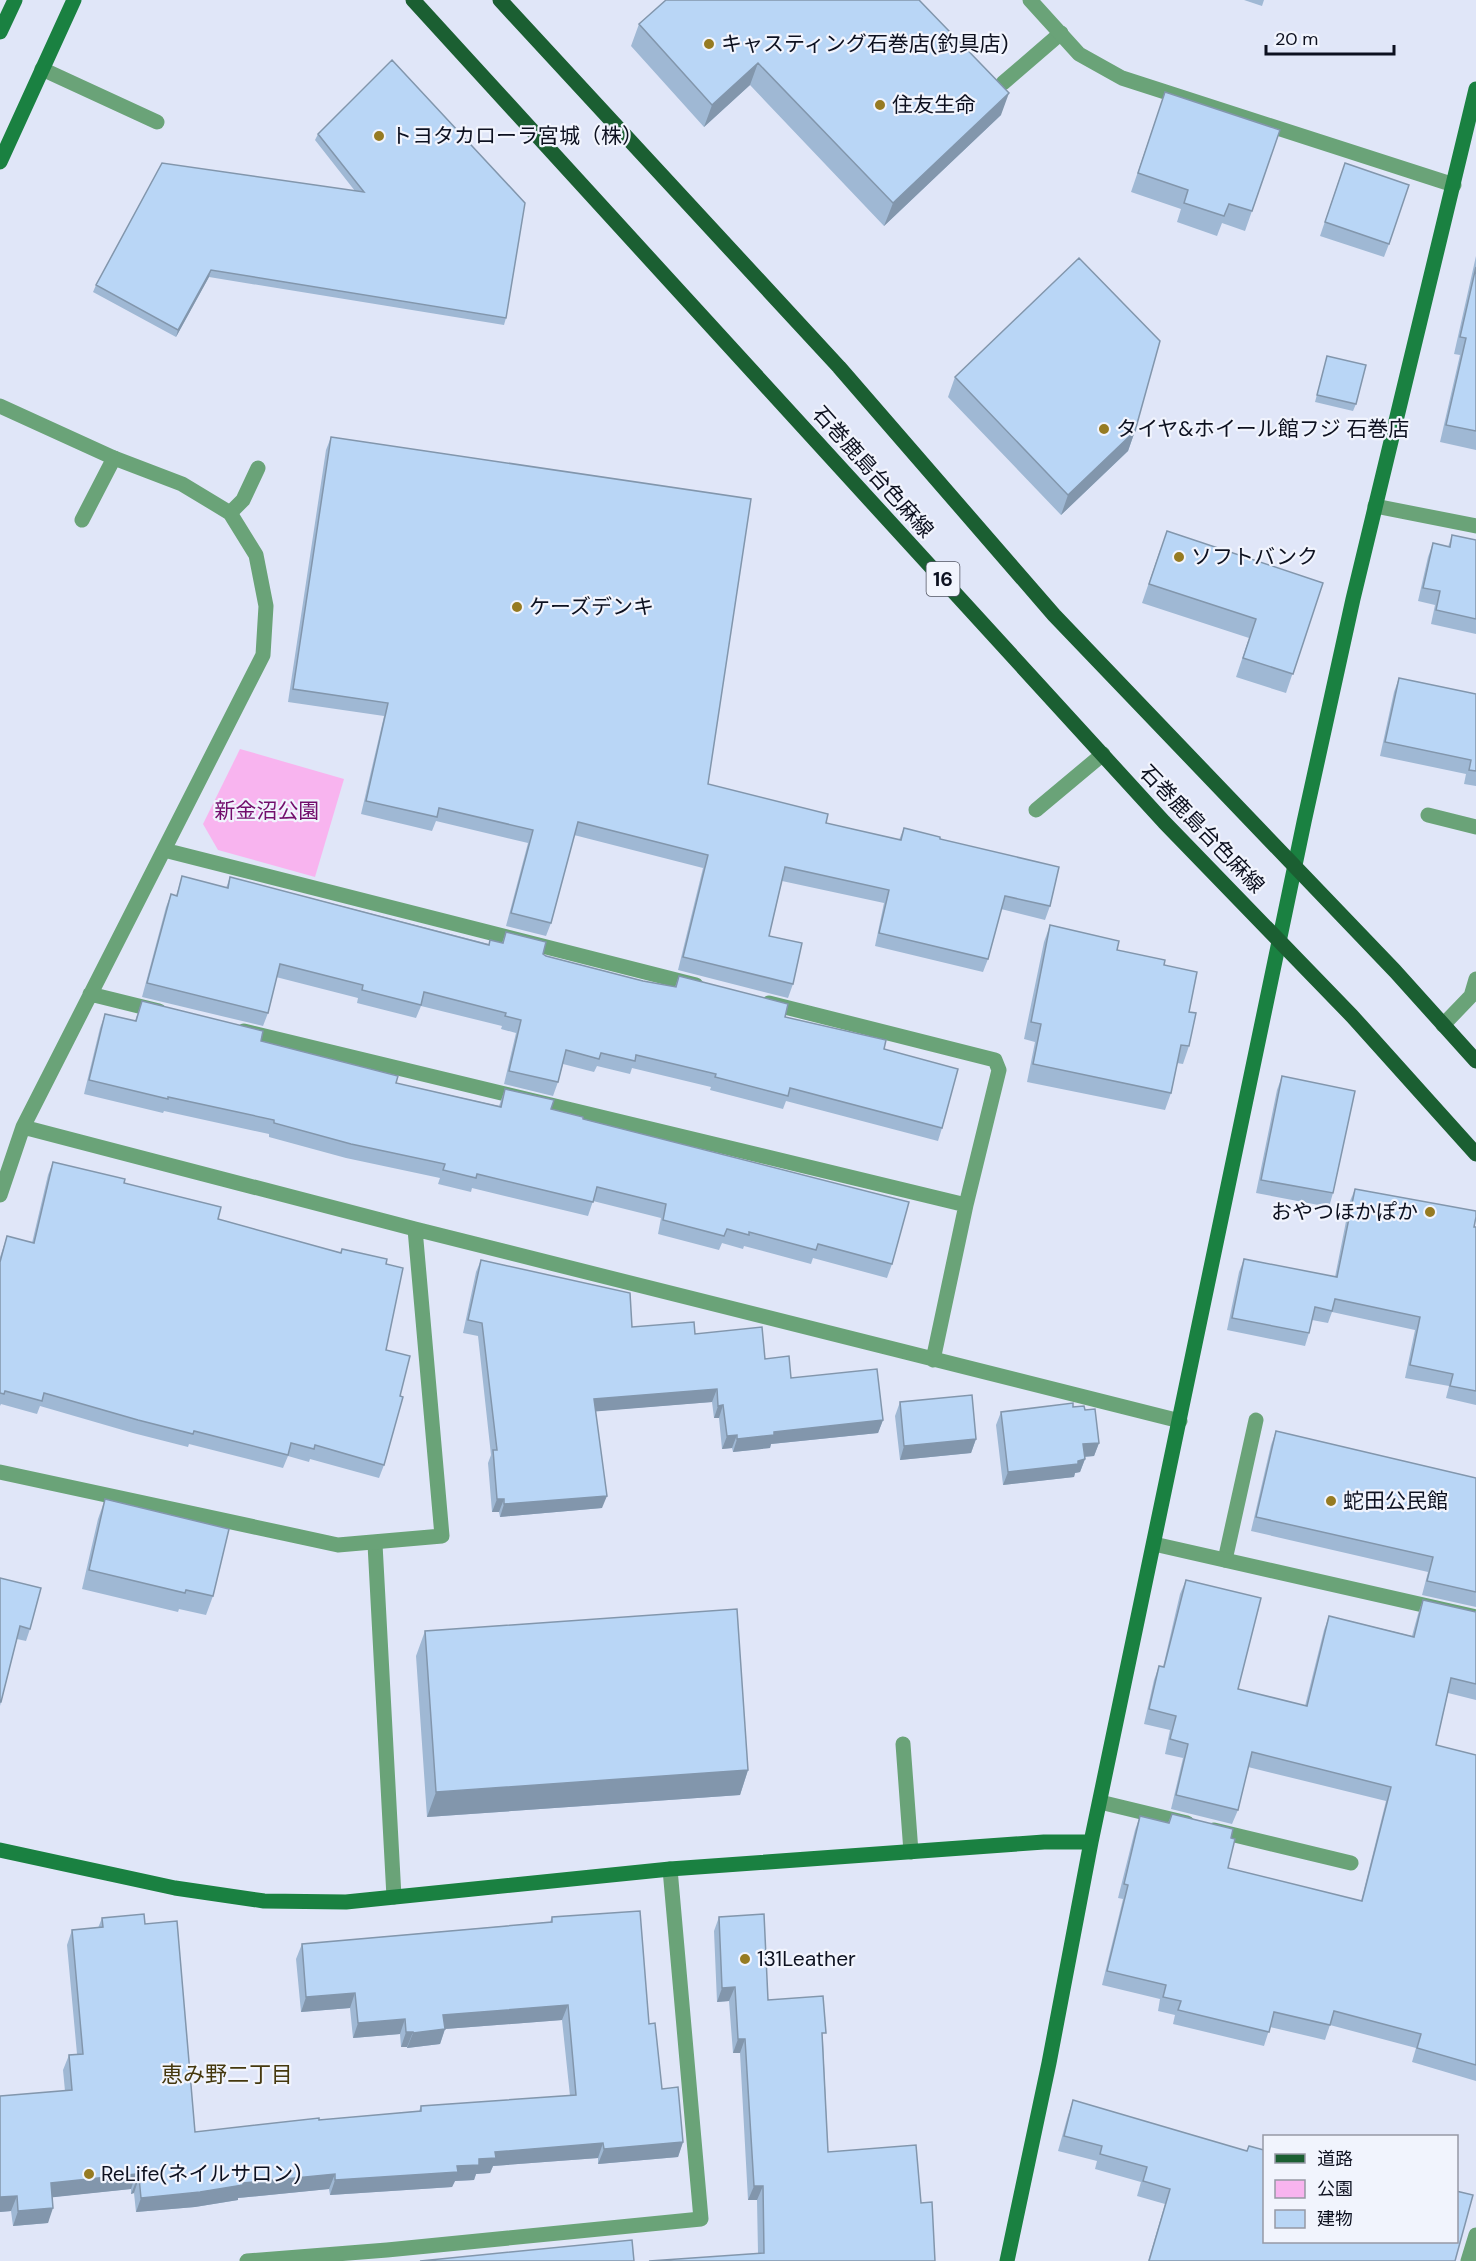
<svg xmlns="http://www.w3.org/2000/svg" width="1476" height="2261" viewBox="0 0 1476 2261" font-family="'DM Sans','Noto Sans JP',sans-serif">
	<rect width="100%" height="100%" fill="#e0e6f8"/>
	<path fill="#f8b4ef" d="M 240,749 L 344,779 L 315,877 L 218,850 L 203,824 Z"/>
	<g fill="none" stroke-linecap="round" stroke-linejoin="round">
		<path stroke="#6aa378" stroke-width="15" d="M 42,69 L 157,122
			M 1003,83 L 1061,33
			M 230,513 L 243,500 L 258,468
			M 82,520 L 114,458
			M 1036,810 L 1103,754
			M 1428,815 L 1476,827
			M 1443,1025 L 1471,996 L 1476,979
			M 375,1544 L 394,1897
			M 1225,1560 L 1256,1420
			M 903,1744 L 911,1852
			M 1100,1802 L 1187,1823
			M 1214,1830 L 1351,1863"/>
		<path stroke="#6aa378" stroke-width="15" d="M 1030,0 L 1079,54 L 1122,78 L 1454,185
			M 0,406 L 114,458 L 182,484 L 230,513 L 256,555 L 266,606 L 263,655 L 23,1127 L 0,1195
			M 1375,506 L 1476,526
			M 164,850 L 696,985
			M 90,994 L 159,1011
			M 244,1031 L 966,1205 L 999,1070 L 995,1060 L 769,1003
			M 23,1127 L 415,1229 L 1180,1421
			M 933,1360 L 966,1205
			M 0,1472 L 338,1545 L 442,1536 L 415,1229
			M 1154,1544 L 1476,1617
			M 247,2261 L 387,2250 L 701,2219 L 670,1869
			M 1468,2261 L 1476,2235"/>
		<path stroke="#1a8141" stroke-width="15" d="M 0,32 L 15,0
			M 0,162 L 74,0
			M 0,1850 L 175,1888 L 264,1901 L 346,1902 L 670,1869 L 1044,1842 L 1091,1842
			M 1007,2261 L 1049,2063 L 1091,1842 L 1304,822 L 1353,599 L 1476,89"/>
		<path stroke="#1b5f32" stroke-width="15" d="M 413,0 L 1164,822 L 1352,1016 L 1476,1154
			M 500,0 L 839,367 L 1054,615 L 1395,971 L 1476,1061"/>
	</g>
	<path fill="#9fb8d4" d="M 1244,0 L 1264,0 L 1262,6 Z
		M 639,24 L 1001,115 L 884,226 L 750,85 L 704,127 L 631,46 Z
		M 1165,92 L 1252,211 L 1245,231 L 1222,223 L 1217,236 L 1177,222 L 1181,209 L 1131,192 Z
		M 318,134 L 506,318 L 504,325 L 209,277 L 176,337 L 93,292 L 96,285 L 355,191 L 315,140 Z
		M 1340,177 L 1389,244 L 1384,257 L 1320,236 Z
		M 1476,256 L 1476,450 L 1440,442 L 1460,355 L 1454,354 Z
		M 1327,356 L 1356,404 L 1353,411 L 1315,402 Z
		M 955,377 L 1135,431 L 1128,451 L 1061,515 L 948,397 Z
		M 331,437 L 708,784 L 826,823 L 899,840 L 904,828 L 940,839 L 1050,906 L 1045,920 L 1001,909 L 988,959 L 983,972 L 875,946 L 884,903 L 782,881 L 769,936 L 793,984 L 788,998 L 678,970 L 703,868 L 574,835 L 551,923 L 546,936 L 506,926 L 528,843 L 436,821 L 432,831 L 361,814 L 384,716 L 288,702 L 326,450 Z
		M 1452,535 L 1476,540 L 1476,634 L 1431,624 L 1435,605 L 1418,601 L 1428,557 L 1433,543 L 1448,547 Z
		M 1160,550 L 1323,583 L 1286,693 L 1236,677 L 1249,638 L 1142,603 Z
		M 1399,678 L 1476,694 L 1476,786 L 1464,784 L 1466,774 L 1380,756 L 1394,692 Z
		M 182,876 L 226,888 L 230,877 L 489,944 L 502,943 L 506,932 L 546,956 L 643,981 L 675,987 L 679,976 L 785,1017 L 884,1049 L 942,1128 L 938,1141 L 786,1101 L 783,1109 L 710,1090 L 711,1087 L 632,1068 L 630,1074 L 597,1066 L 594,1072 L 563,1064 L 558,1082 L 553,1096 L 504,1084 L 516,1033 L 501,1029 L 502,1026 L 421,1006 L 416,1018 L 357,1003 L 358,998 L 276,977 L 268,1013 L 263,1026 L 142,997 L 166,907 L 171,894 L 176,896 Z
		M 1050,925 L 1117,950 L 1164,965 L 1189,1012 L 1189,1046 L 1183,1064 L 1177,1063 L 1171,1093 L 1165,1110 L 1027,1082 L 1035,1042 L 1024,1039 L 1044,942 Z
		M 142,1001 L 261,1041 L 396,1083 L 499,1106 L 505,1089 L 551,1109 L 583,1119 L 892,1264 L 887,1278 L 813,1258 L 811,1264 L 744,1246 L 743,1249 L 722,1243 L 719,1250 L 658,1234 L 661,1218 L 593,1201 L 588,1216 L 472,1188 L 471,1192 L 438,1184 L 440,1178 L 346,1158 L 269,1137 L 269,1134 L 164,1111 L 163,1113 L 84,1094 L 100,1028 L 105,1014 L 135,1021 Z
		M 1282,1076 L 1333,1193 L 1329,1207 L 1256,1193 L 1277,1090 Z
		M 53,1162 L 124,1183 L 218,1219 L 340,1253 L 342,1249 L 386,1264 L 386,1350 L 384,1465 L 379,1478 L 310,1459 L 309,1462 L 288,1456 L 283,1468 L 189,1444 L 188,1447 L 133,1433 L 40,1406 L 37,1414 L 1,1404 L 0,1406 L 0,1257 L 7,1236 L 32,1243 L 48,1175 Z
		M 1355,1189 L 1476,1227 L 1476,1405 L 1446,1398 L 1449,1386 L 1405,1378 L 1415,1330 L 1332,1312 L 1328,1323 L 1312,1320 L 1309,1333 L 1305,1346 L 1227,1330 L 1239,1272 L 1244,1259 L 1335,1277 L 1350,1201 Z
		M 481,1260 L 632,1327 L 695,1334 L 765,1359 L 791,1378 L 883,1420 L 878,1433 L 771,1444 L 770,1448 L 733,1452 L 732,1448 L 722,1449 L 719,1418 L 714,1418 L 712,1402 L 595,1411 L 602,1508 L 500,1517 L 499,1512 L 492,1512 L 488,1463 L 491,1455 L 478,1336 L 463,1333 L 476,1272 Z
		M 900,1402 L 976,1439 L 971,1453 L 900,1460 L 895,1416 Z
		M 1073,1407 L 1085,1410 L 1099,1443 L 1094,1456 L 1085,1457 L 1085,1459 L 1080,1472 L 1075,1473 L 1074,1477 L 1003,1485 L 996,1425 L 1001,1412 Z
		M 1276,1431 L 1476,1478 L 1476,1607 L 1422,1595 L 1428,1572 L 1251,1531 L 1271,1445 Z
		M 105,1499 L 213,1596 L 206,1615 L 179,1609 L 178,1612 L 82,1589 L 98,1519 Z
		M 0,1578 L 30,1629 L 26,1641 L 17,1639 L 0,1706 Z
		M 1186,1580 L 1238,1689 L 1305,1706 L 1324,1630 L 1329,1616 L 1412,1636 L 1418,1614 L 1423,1600 L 1476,1612 L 1476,1700 L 1448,1693 L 1436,1745 L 1476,1755 L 1476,2081 L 1412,2062 L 1416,2048 L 1330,2025 L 1325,2040 L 1270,2027 L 1264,2046 L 1173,2024 L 1175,2015 L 1158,2011 L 1160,1999 L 1102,1985 L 1123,1899 L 1118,1898 L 1135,1830 L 1140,1816 L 1168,1823 L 1172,1814 L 1231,1838 L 1228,1868 L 1361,1901 L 1386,1801 L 1248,1767 L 1238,1810 L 1232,1824 L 1171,1809 L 1183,1758 L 1165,1754 L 1170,1730 L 1144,1724 L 1154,1680 L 1159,1666 L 1163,1667 L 1180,1594 Z
		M 425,1631 L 748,1770 L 740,1795 L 427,1817 L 416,1656 Z
		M 552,1917 L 649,2024 L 662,2089 L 683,2142 L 678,2157 L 598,2164 L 598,2158 L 493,2166 L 490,2173 L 476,2174 L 474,2180 L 455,2181 L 452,2187 L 330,2195 L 329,2189 L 238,2198 L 238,2200 L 195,2207 L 136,2212 L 134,2193 L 131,2194 L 131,2189 L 52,2197 L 48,2223 L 13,2226 L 11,2211 L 0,2212 L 65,2091 L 63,2070 L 69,2055 L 77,2054 L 67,1945 L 72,1930 L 98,1928 L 102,1918 L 145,1924 L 195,2132 L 419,2111 L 421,2106 L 570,2096 L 562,2020 L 445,2029 L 440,2044 L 407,2048 L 407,2047 L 401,2047 L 400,2034 L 353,2038 L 350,2008 L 301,2012 L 296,1959 L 302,1944 L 550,1922 Z
		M 719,1917 L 768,2000 L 823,2041 L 828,2152 L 921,2203 L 935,2261 L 758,2253 L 757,2200 L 748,2200 L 740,2053 L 733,2053 L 729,2001 L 717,2002 L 714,1931 Z
		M 1073,2100 L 1455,2261 L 1148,2261 L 1165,2204 L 1137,2196 L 1141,2182 L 1095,2169 L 1097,2161 L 1058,2151 L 1068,2115 Z"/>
	<path fill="#8296ac" d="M 758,63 L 750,85 L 704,127 L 712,105 Z
		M 1009,93 L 1001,115 L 884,226 L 893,203 Z
		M 211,270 L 209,277 L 176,337 L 178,330 Z
		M 1135,431 L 1128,451 L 1061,515 L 1068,495 Z
		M 717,1389 L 712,1402 L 589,1412 L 594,1399 Z
		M 723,1405 L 719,1418 L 714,1418 L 718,1406 Z
		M 883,1420 L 878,1433 L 771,1444 L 770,1448 L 733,1452 L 737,1439 L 774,1432 Z
		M 737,1435 L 732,1448 L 722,1449 L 727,1436 Z
		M 976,1439 L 971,1453 L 900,1460 L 904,1446 Z
		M 1099,1443 L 1094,1456 L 1079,1457 L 1083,1444 Z
		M 1085,1459 L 1080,1472 L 1075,1473 L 1074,1477 L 1003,1485 L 1008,1472 Z
		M 607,1496 L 602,1508 L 500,1517 L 504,1504 Z
		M 497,1499 L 504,1499 L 499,1512 L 492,1512 Z
		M 748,1770 L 740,1795 L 427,1817 L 436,1792 Z
		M 735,1987 L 729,2001 L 717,2002 L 722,1988 Z
		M 355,1993 L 350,2008 L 301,2012 L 306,1997 Z
		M 568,2005 L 562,2020 L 445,2029 L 440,2044 L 407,2048 L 413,2033 L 443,2015 Z
		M 405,2019 L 400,2034 L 353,2038 L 358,2023 Z
		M 406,2032 L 413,2032 L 407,2047 L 401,2047 Z
		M 738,2039 L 745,2039 L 740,2053 L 733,2053 Z
		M 683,2142 L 678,2157 L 598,2164 L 604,2149 Z
		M 603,2143 L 598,2158 L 493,2166 L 490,2173 L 476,2174 L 474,2180 L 455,2181 L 452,2187 L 330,2195 L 335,2180 L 457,2166 L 479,2159 L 495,2152 Z
		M 136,2174 L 131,2189 L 46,2198 L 51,2183 Z
		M 335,2174 L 329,2189 L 238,2198 L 238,2200 L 195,2207 L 136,2212 L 141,2198 L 243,2183 Z
		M 139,2178 L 134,2193 L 131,2194 L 137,2179 Z
		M 754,2186 L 763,2186 L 757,2200 L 748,2200 Z
		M 17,2196 L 11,2211 L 0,2212 L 0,2197 Z
		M 53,2208 L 48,2223 L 13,2226 L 18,2211 Z"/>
	<path fill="#b9d6f6" stroke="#8296ac" stroke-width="1.5" d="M 666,0 L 919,0 L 1009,93 L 893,203 L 758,63 L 712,105 L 639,24 Z
		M 392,60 L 525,203 L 506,318 L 211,270 L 178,330 L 96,285 L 162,163 L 364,192 L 318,134 Z
		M 1165,92 L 1280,130 L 1252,211 L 1229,204 L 1224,216 L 1184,203 L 1188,190 L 1138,173 Z
		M 1345,163 L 1409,185 L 1389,244 L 1325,222 Z
		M 1079,258 L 1160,341 L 1135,431 L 1068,495 L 955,377 Z
		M 1476,267 L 1476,431 L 1446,425 L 1466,338 L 1460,337 Z
		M 1327,356 L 1366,365 L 1356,404 L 1317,395 Z
		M 331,437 L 751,499 L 708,784 L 828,814 L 826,823 L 901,840 L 904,828 L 940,837 L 940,839 L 1059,867 L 1050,906 L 1005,896 L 988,959 L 879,933 L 889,890 L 785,867 L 769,936 L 802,943 L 793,984 L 683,957 L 708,855 L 578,822 L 551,923 L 511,913 L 533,830 L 439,808 L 437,817 L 366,801 L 388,703 L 293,689 Z
		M 1167,531 L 1323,583 L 1293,674 L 1243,658 L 1256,619 L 1149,584 Z
		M 1452,535 L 1476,540 L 1476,619 L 1436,610 L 1440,591 L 1423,588 L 1433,543 L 1450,547 Z
		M 1399,678 L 1476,694 L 1476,771 L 1469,770 L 1471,760 L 1385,742 Z
		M 182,876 L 228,888 L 230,877 L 489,945 L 490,940 L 503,943 L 506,932 L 546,942 L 543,954 L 546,956 L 643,981 L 676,987 L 679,976 L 788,1004 L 785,1017 L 886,1040 L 884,1049 L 958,1069 L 942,1128 L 790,1088 L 788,1096 L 715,1077 L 716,1074 L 636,1055 L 635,1061 L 601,1053 L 599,1059 L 566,1050 L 558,1082 L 509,1071 L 521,1020 L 505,1016 L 506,1013 L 424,992 L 421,1005 L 362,990 L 363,985 L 280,964 L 268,1013 L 147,983 L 171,894 L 177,896 Z
		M 1050,925 L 1119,941 L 1117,950 L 1165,960 L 1164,965 L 1197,972 L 1189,1012 L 1196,1013 L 1189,1046 L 1181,1045 L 1171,1093 L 1033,1064 L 1041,1024 L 1031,1022 Z
		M 142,1001 L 263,1031 L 261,1041 L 398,1076 L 396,1083 L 501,1107 L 505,1089 L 554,1100 L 551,1109 L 583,1117 L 583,1119 L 909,1202 L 892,1264 L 818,1244 L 816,1250 L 749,1232 L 749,1235 L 727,1229 L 724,1236 L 663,1220 L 666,1204 L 597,1187 L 593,1202 L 477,1174 L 476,1178 L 443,1170 L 445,1164 L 351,1144 L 274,1123 L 274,1120 L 168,1097 L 168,1099 L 89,1080 L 105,1014 L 136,1021 Z
		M 1282,1076 L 1355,1091 L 1333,1193 L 1261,1180 Z
		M 53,1162 L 125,1179 L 124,1183 L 221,1207 L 218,1219 L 341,1253 L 342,1249 L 387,1259 L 386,1264 L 403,1268 L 386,1350 L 410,1356 L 400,1396 L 403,1397 L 384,1465 L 315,1445 L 314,1449 L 291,1443 L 288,1455 L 194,1431 L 193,1434 L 138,1420 L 44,1393 L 42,1401 L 5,1391 L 4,1394 L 0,1393 L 0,1262 L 7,1236 L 34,1243 Z
		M 1355,1189 L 1476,1211 L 1476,1217 L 1474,1227 L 1476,1227 L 1476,1391 L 1450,1386 L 1453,1374 L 1410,1365 L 1420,1317 L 1335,1299 L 1332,1311 L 1315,1307 L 1309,1333 L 1232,1318 L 1244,1259 L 1337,1277 Z
		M 481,1260 L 630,1293 L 632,1327 L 694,1322 L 695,1334 L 762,1327 L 765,1359 L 789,1356 L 791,1378 L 877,1369 L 883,1420 L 774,1432 L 774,1435 L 737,1439 L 737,1435 L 727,1436 L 723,1405 L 718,1406 L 717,1389 L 594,1399 L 607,1496 L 504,1504 L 504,1499 L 497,1499 L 493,1450 L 497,1450 L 482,1323 L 468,1320 Z
		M 972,1395 L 976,1439 L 904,1446 L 900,1402 Z
		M 1073,1403 L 1073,1407 L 1084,1406 L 1085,1410 L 1095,1409 L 1099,1443 L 1083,1444 L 1085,1459 L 1078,1461 L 1078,1464 L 1008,1472 L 1001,1412 Z
		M 1276,1431 L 1476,1478 L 1476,1592 L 1427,1581 L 1433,1557 L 1256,1517 Z
		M 105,1499 L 229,1529 L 213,1596 L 186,1590 L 185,1593 L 89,1570 Z
		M 0,1578 L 41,1588 L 30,1629 L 20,1626 L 1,1702 L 0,1702 Z
		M 1186,1580 L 1261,1598 L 1238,1689 L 1307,1706 L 1329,1616 L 1414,1637 L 1423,1600 L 1476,1612 L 1476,1684 L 1451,1678 L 1436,1745 L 1476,1755 L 1476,2065 L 1417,2048 L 1421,2034 L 1334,2011 L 1330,2025 L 1274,2012 L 1269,2032 L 1178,2010 L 1181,2001 L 1163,1997 L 1166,1985 L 1107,1971 L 1128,1885 L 1124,1884 L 1140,1816 L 1169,1823 L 1172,1814 L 1233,1829 L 1231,1838 L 1235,1839 L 1228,1868 L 1362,1901 L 1391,1787 L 1252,1752 L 1238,1810 L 1176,1795 L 1188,1744 L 1170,1739 L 1176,1716 L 1149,1709 L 1159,1666 L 1164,1667 Z
		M 737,1609 L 748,1770 L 436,1792 L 425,1631 Z
		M 640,1911 L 649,2024 L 655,2023 L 662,2089 L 678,2087 L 683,2142 L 604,2149 L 603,2143 L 495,2152 L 496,2158 L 479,2159 L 479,2165 L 457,2166 L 458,2172 L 335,2180 L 335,2174 L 243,2183 L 243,2185 L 200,2192 L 141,2198 L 139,2178 L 137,2179 L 136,2174 L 51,2183 L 53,2208 L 18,2211 L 17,2196 L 0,2197 L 0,2096 L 72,2090 L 69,2055 L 83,2054 L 72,1930 L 103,1927 L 102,1918 L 144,1914 L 145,1924 L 177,1921 L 195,2132 L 319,2118 L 319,2120 L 421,2111 L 421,2106 L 576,2095 L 568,2005 L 443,2015 L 445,2029 L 413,2033 L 413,2032 L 406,2032 L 405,2019 L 358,2023 L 355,1993 L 306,1997 L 302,1944 L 552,1922 L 552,1917 Z
		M 764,1914 L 768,2000 L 823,1996 L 826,2033 L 822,2033 L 828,2152 L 916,2145 L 921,2203 L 932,2202 L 935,2261 L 649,2261 L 764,2253 L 763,2186 L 754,2186 L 745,2039 L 738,2039 L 735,1987 L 722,1988 L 719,1917 Z
		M 1073,2100 L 1247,2151 L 1249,2146 L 1264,2150 L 1264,2241 L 1456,2241 L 1456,2191 L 1473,2195 L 1455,2261 L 1149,2261 L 1170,2189 L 1143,2181 L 1147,2167 L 1100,2154 L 1102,2146 L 1064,2136 Z
		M 632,2240 L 634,2261 L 420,2261 Z"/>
	<g fill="#967b22" stroke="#f1f4fd" stroke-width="2">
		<circle cx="709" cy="44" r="6"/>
		<circle cx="880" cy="105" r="6"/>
		<circle cx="379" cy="136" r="6"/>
		<circle cx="1104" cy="429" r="6"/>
		<circle cx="1179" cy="557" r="6"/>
		<circle cx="517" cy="607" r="6"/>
		<circle cx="1430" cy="1212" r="6"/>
		<circle cx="1331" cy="1501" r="6"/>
		<circle cx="745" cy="1959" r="6"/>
		<circle cx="89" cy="2174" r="6"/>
	</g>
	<g text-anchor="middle" stroke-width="4.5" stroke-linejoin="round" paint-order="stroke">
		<rect fill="#f1f4fd" stroke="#515562" stroke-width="1.5" x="926.5" y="562" width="33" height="34" rx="4.5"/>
		<g font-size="20" font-weight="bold" fill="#0d1120">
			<text x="943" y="586">16</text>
		</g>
		<g font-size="21" fill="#0d1120" stroke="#f1f4fd" text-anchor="start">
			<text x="721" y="51">キャスティング石巻店(釣具店)</text>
			<text x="892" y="112">住友生命</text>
			<text x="391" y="143">トヨタカローラ宮城（株）</text>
			<text x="1116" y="436">タイヤ&amp;ホイール館フジ 石巻店</text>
			<text x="1191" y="564">ソフトバンク</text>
			<text x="529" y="614">ケーズデンキ</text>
			<text x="1418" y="1219" text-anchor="end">おやつほかぽか</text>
			<text x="1343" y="1508">蛇田公民館</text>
			<text x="757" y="1966">131Leather</text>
			<text x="101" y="2181">ReLife(ネイルサロン)</text>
		</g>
		<g font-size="21" fill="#0d1120" stroke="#f1f4fd">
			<text transform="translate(873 472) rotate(48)" y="7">石巻鹿島台色麻線</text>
			<text transform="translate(1202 829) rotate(46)" y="7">石巻鹿島台色麻線</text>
		</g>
		<g font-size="21" fill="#720e6c" stroke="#f1f4fd">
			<text x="267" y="818">新金沼公園</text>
		</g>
		<g font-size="22" fill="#45380e" stroke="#f1f4fd">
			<text x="227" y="2082">恵み野二丁目</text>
		</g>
	</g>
	<rect x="1263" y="2135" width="195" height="108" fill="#f1f4fd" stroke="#9699a5" stroke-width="1.5"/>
	<rect x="1275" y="2154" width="30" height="9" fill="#1b5f32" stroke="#9699a5" stroke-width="1.5"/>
	<text x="1317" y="2165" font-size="18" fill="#0d1120">道路</text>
	<rect x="1275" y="2180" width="30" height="18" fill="#f8b4ef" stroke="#9699a5" stroke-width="1.5"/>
	<text x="1317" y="2195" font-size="18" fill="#0d1120">公園</text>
	<rect x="1275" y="2210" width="30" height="18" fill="#b9d6f6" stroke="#9699a5" stroke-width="1.5"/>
	<text x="1317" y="2225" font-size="18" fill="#0d1120">建物</text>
	<path d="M1266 45v9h128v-9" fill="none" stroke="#0d1120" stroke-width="3"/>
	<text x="1275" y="45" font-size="18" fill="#0d1120" stroke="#f1f4fd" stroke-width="4.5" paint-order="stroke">20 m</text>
</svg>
